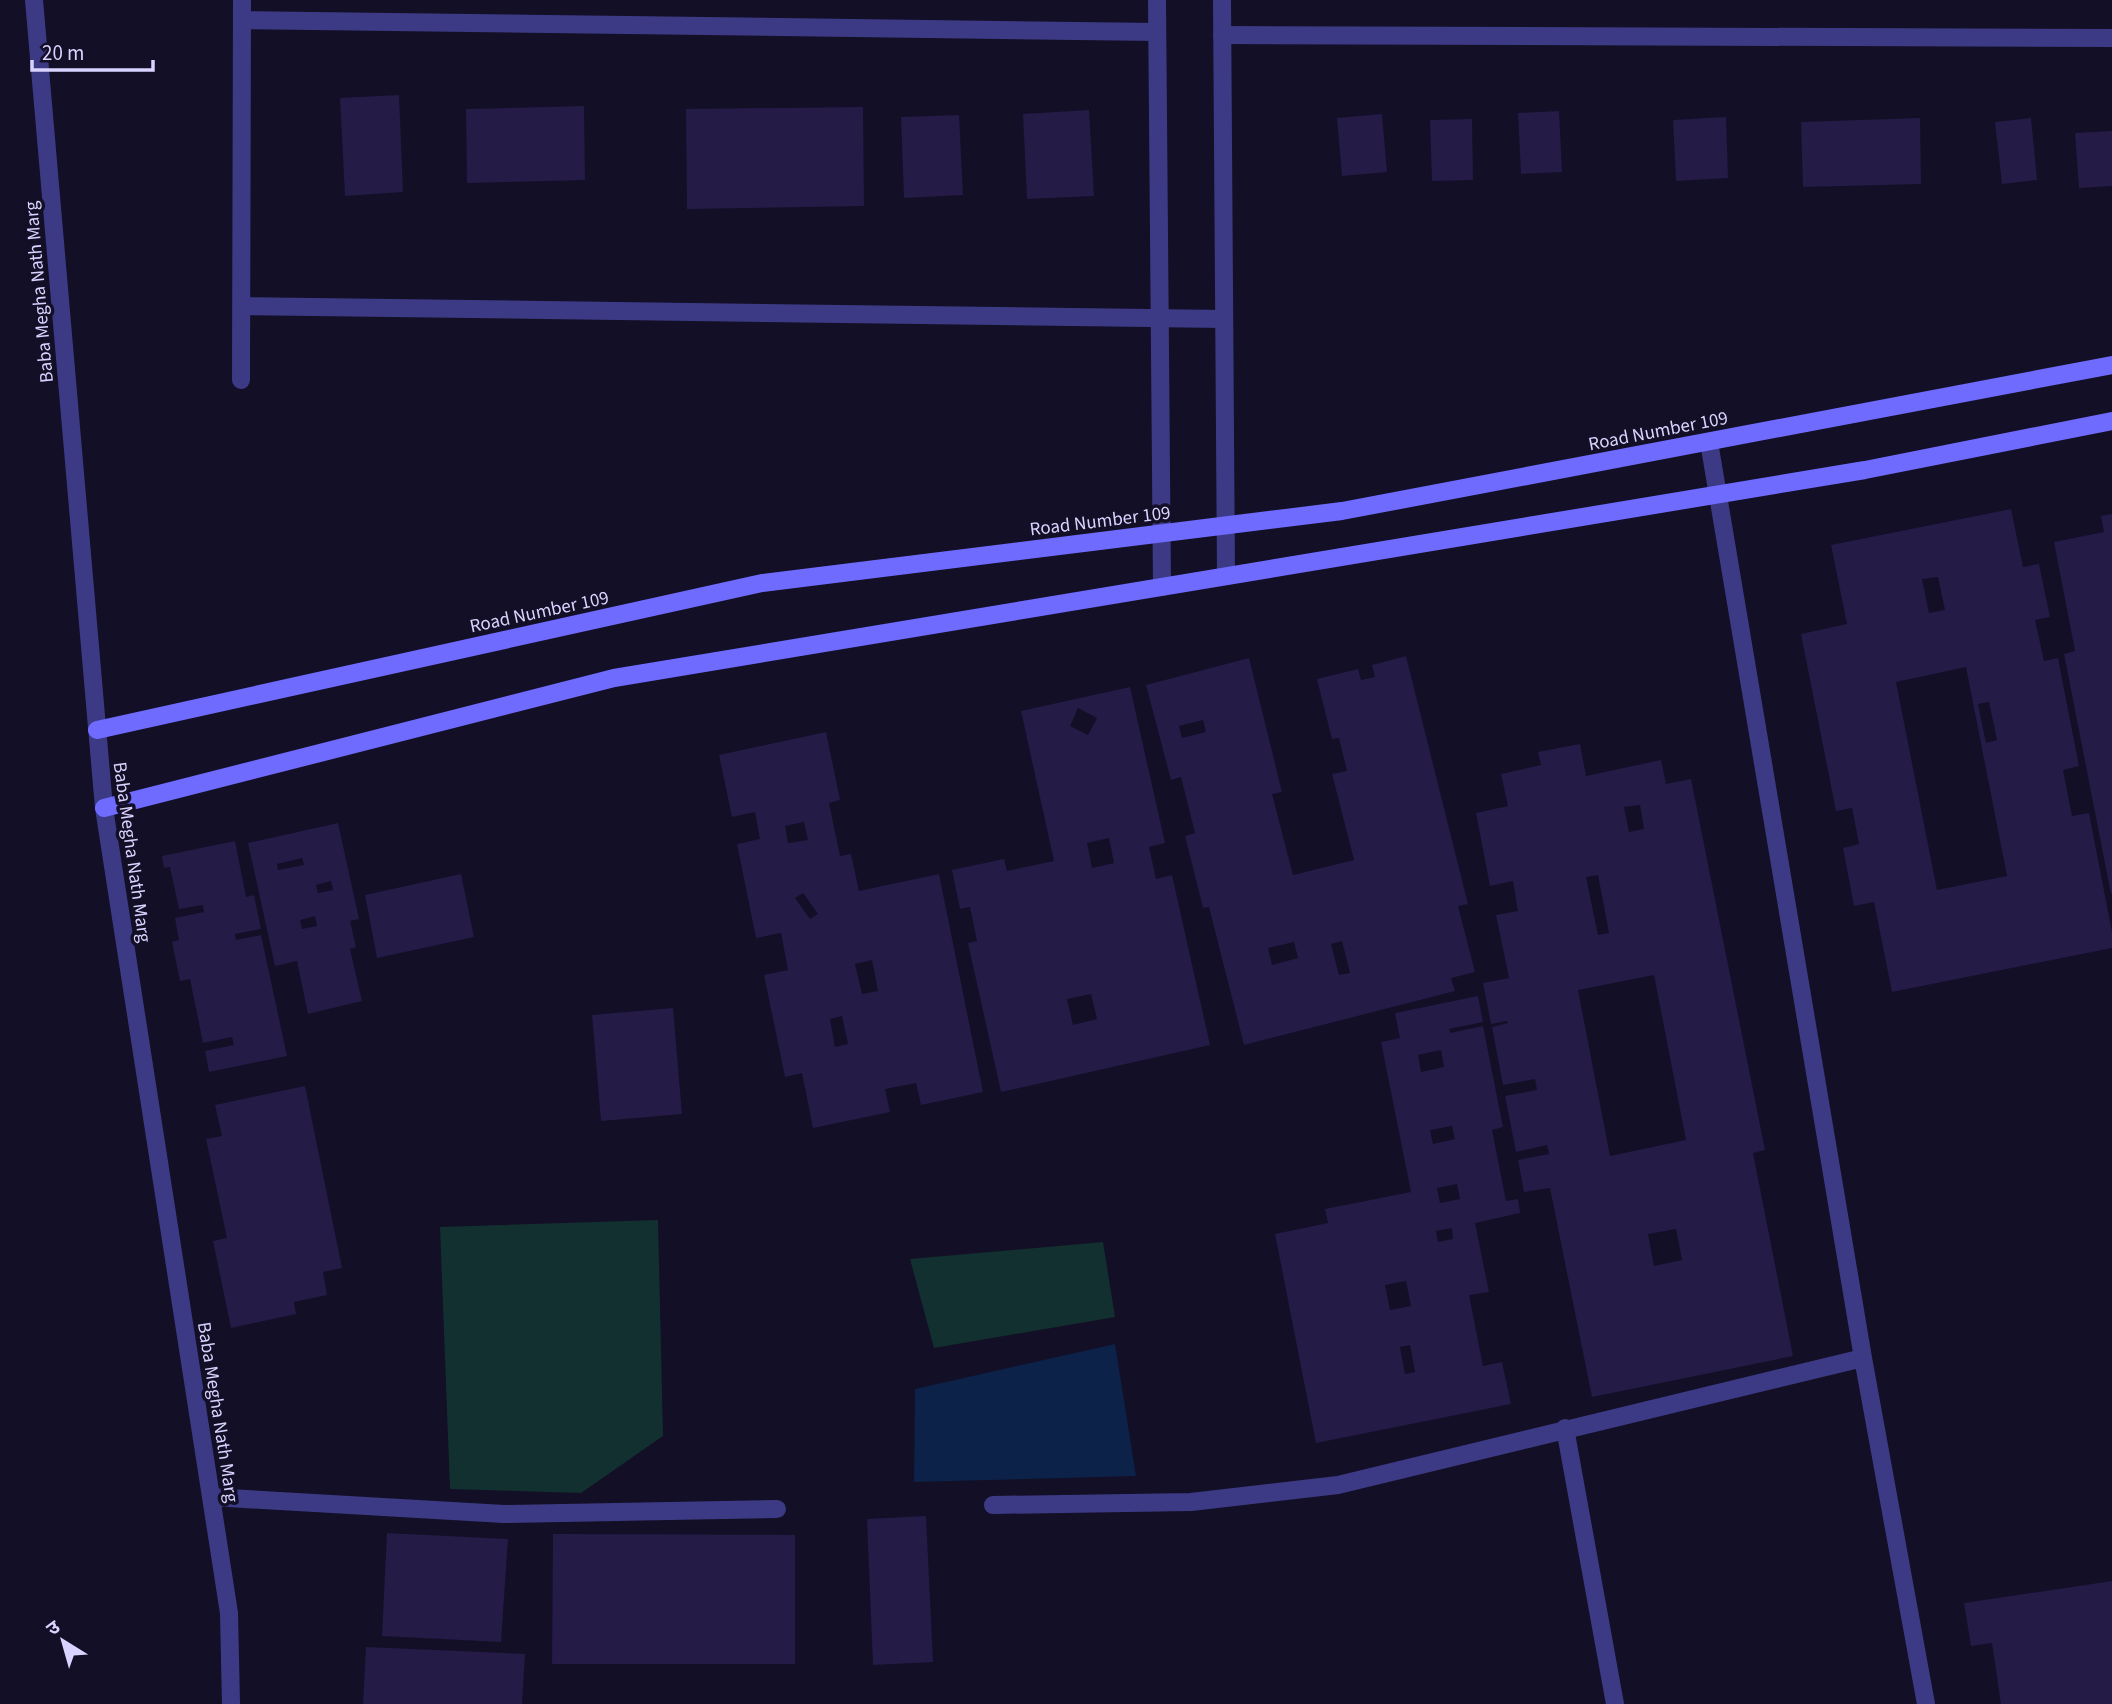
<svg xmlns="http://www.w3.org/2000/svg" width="2112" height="1704" viewBox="0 0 2112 1704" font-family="'Source Sans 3','Noto Sans Devanagari',sans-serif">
	<rect width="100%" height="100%" fill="#130f26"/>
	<path fill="#12302f" d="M 658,1220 L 663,1436 L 581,1493 L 450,1489 L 440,1227 Z
		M 1103,1242 L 1115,1317 L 934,1348 L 910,1259 Z"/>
	<path fill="#0c2248" d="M 1115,1344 L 1136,1476 L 914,1482 L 915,1389 Z"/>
	<path fill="#241b47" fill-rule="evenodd" d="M 399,95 L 403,192 L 345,196 L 340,98 Z
		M 584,106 L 585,180 L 467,183 L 466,109 Z
		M 863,107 L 864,206 L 687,209 L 686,109 Z
		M 1089,110 L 1094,196 L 1027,199 L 1023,114 Z
		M 1559,111 L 1562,172 L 1521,174 L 1518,113 Z
		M 1382,114 L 1387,172 L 1342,176 L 1337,118 Z
		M 959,115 L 963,195 L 904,198 L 901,117 Z
		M 1726,117 L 1728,178 L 1676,181 L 1673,120 Z
		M 1920,118 L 1921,184 L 1803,187 L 1801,122 Z
		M 2031,118 L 2037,180 L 2002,184 L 1995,122 Z
		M 1472,119 L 1473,180 L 1432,181 L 1430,120 Z
		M 2112,131 L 2112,186 L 2079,188 L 2075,133 Z
		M 2011,509 L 2023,567 L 2039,564 L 2050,617 L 2035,620 L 2044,661 L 2058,658 L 2079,766 L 2063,770 L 2072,816 L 2089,813 L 2112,932 L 2112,948 L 1892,992 L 1874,902 L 1854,906 L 1843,848 L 1859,844 L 1852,808 L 1836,811 L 1801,634 L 1847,624 L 1831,545 ZM 1938,577 L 1945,610 L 1929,613 L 1922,579 ZM 1966,667 L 2007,876 L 1937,890 L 1896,682 ZM 1989,702 L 1997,740 L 1986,743 L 1978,704 Z
		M 2112,514 L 2112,894 L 2111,894 L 2064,654 L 2075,651 L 2054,542 L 2104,532 L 2101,516 Z
		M 1406,656 L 1468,904 L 1458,906 L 1475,972 L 1451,978 L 1455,991 L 1244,1045 L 1209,907 L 1203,908 L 1185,836 L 1195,833 L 1181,777 L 1171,780 L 1146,685 L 1249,658 L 1282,792 L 1272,794 L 1293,875 L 1354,860 L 1332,774 L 1347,771 L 1339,738 L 1332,739 L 1317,679 L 1358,669 L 1361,680 L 1375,677 L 1372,665 ZM 1203,720 L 1206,732 L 1182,738 L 1179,726 ZM 1342,941 L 1350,973 L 1339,975 L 1331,944 ZM 1294,942 L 1298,958 L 1272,965 L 1268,948 Z
		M 1130,687 L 1165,843 L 1149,847 L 1156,879 L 1172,875 L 1210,1045 L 1001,1092 L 968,943 L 977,941 L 970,907 L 960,909 L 952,870 L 1004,859 L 1007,871 L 1054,861 L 1021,711 ZM 1078,708 L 1097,718 L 1088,735 L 1070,726 ZM 1109,838 L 1114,863 L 1092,868 L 1087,843 ZM 1091,994 L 1097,1019 L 1073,1025 L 1067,999 Z
		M 826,732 L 840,800 L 829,803 L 840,856 L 851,854 L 859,891 L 939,874 L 983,1092 L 921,1105 L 916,1083 L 885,1089 L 890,1112 L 813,1128 L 802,1073 L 785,1077 L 764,975 L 788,970 L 781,933 L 756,938 L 737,844 L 760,839 L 755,812 L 732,817 L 719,755 ZM 804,822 L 808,840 L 788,843 L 785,826 ZM 803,893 L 818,914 L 810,919 L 795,898 ZM 872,960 L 878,991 L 862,994 L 855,964 ZM 842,1016 L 848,1044 L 835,1047 L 830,1019 Z
		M 1580,744 L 1586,776 L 1661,760 L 1666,784 L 1691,779 L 1765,1150 L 1753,1153 L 1793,1356 L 1592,1397 L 1550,1188 L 1524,1192 L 1518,1160 L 1549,1154 L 1547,1145 L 1516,1152 L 1505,1096 L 1537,1090 L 1535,1079 L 1503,1085 L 1492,1027 L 1508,1023 L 1507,1021 L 1491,1024 L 1483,983 L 1509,978 L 1496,915 L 1518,911 L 1513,881 L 1490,886 L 1476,813 L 1508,806 L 1501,774 L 1541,765 L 1538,752 ZM 1640,805 L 1644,829 L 1629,832 L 1624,807 ZM 1598,875 L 1609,933 L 1598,935 L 1586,877 ZM 1654,975 L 1686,1140 L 1610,1156 L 1578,990 ZM 1676,1229 L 1682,1260 L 1654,1266 L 1648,1234 Z
		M 338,823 L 359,919 L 350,921 L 356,947 L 350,949 L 362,1001 L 308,1014 L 297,961 L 275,966 L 248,843 ZM 302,858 L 304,865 L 278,870 L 277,864 ZM 331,881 L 333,890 L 318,893 L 316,885 ZM 315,916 L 317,926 L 302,929 L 300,920 Z
		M 235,841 L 246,897 L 254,895 L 261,929 L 235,934 L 236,940 L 261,935 L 287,1056 L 209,1072 L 205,1051 L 234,1045 L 232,1037 L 203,1043 L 190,979 L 180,981 L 172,942 L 179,940 L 175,918 L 204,912 L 203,905 L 179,909 L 170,867 L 164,868 L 162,856 Z
		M 461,874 L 474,937 L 377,958 L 365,895 Z
		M 1478,996 L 1483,1022 L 1449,1029 L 1450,1033 L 1483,1026 L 1503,1127 L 1492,1130 L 1506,1201 L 1518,1199 L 1520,1213 L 1475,1223 L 1489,1292 L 1469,1295 L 1483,1366 L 1502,1362 L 1511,1404 L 1316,1443 L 1275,1234 L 1328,1223 L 1325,1209 L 1411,1192 L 1381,1042 L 1400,1038 L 1395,1013 ZM 1441,1050 L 1444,1067 L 1421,1072 L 1418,1055 ZM 1452,1126 L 1455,1139 L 1433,1144 L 1430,1130 ZM 1457,1184 L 1460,1199 L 1440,1203 L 1437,1188 ZM 1452,1228 L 1453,1239 L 1438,1242 L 1436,1231 ZM 1406,1281 L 1411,1306 L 1390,1310 L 1385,1285 ZM 1410,1345 L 1415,1372 L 1405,1374 L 1400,1347 Z
		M 673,1008 L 682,1114 L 601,1121 L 592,1015 Z
		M 305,1086 L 342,1268 L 323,1272 L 327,1295 L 294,1302 L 296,1314 L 231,1328 L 213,1241 L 227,1238 L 206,1139 L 222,1136 L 215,1105 Z
		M 926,1516 L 933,1662 L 873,1665 L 867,1519 Z
		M 387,1533 L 508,1539 L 501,1642 L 382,1636 Z
		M 553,1534 L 795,1535 L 795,1664 L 552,1664 Z
		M 2112,1581 L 2112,1704 L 2001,1704 L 1992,1643 L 1971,1646 L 1964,1603 Z
		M 366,1647 L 525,1654 L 522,1704 L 363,1704 Z"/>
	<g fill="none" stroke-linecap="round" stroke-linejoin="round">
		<path stroke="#3d3a85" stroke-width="18" d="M 242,20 L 1157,32
			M 1222,35 L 2112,38
			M 241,306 L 1224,319
			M 241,380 L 242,0"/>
		<path stroke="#3d3a85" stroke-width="18" d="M 34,0 L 104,808 L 229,1613 L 231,1704
			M 1157,0 L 1162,587
			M 1222,0 L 1226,576
			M 1709,442 L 1863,1358 L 1926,1704
			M 1565,1428 L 1615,1704
			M 211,1497 L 504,1514 L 777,1509
			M 993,1505 L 1191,1502 L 1338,1485 L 1863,1358"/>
		<path stroke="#6f6bff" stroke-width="18" d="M 97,730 L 762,583 L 1342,511 L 2112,365
			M 104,808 L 614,678 L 1865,470 L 2112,421"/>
	</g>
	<g text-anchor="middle" stroke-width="7" stroke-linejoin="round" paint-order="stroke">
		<g font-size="19" fill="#d9d4ff" stroke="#130f26">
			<text transform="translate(38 292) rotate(-95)" y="7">Baba Megha Nath Marg</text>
			<text transform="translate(1658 430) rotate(-11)" y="7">Road Number 109</text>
			<text transform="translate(1100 520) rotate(-7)" y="7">Road Number 109</text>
			<text transform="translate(539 611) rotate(-12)" y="7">Road Number 109</text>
			<text transform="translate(133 852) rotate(82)" y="7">Baba Megha Nath Marg</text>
			<text transform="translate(219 1412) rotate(81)" y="7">Baba Megha Nath Marg</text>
		</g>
	</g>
	<g transform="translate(63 1641) rotate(323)" stroke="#130f26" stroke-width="5" paint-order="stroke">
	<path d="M0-5L12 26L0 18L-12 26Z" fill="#d9d4ff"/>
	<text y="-10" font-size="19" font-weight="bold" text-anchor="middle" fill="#d9d4ff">उ</text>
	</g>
	<path d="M32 60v10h121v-10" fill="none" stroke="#d9d4ff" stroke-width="3.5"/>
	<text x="42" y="60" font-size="21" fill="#d9d4ff" stroke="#130f26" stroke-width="5" paint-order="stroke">20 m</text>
</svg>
